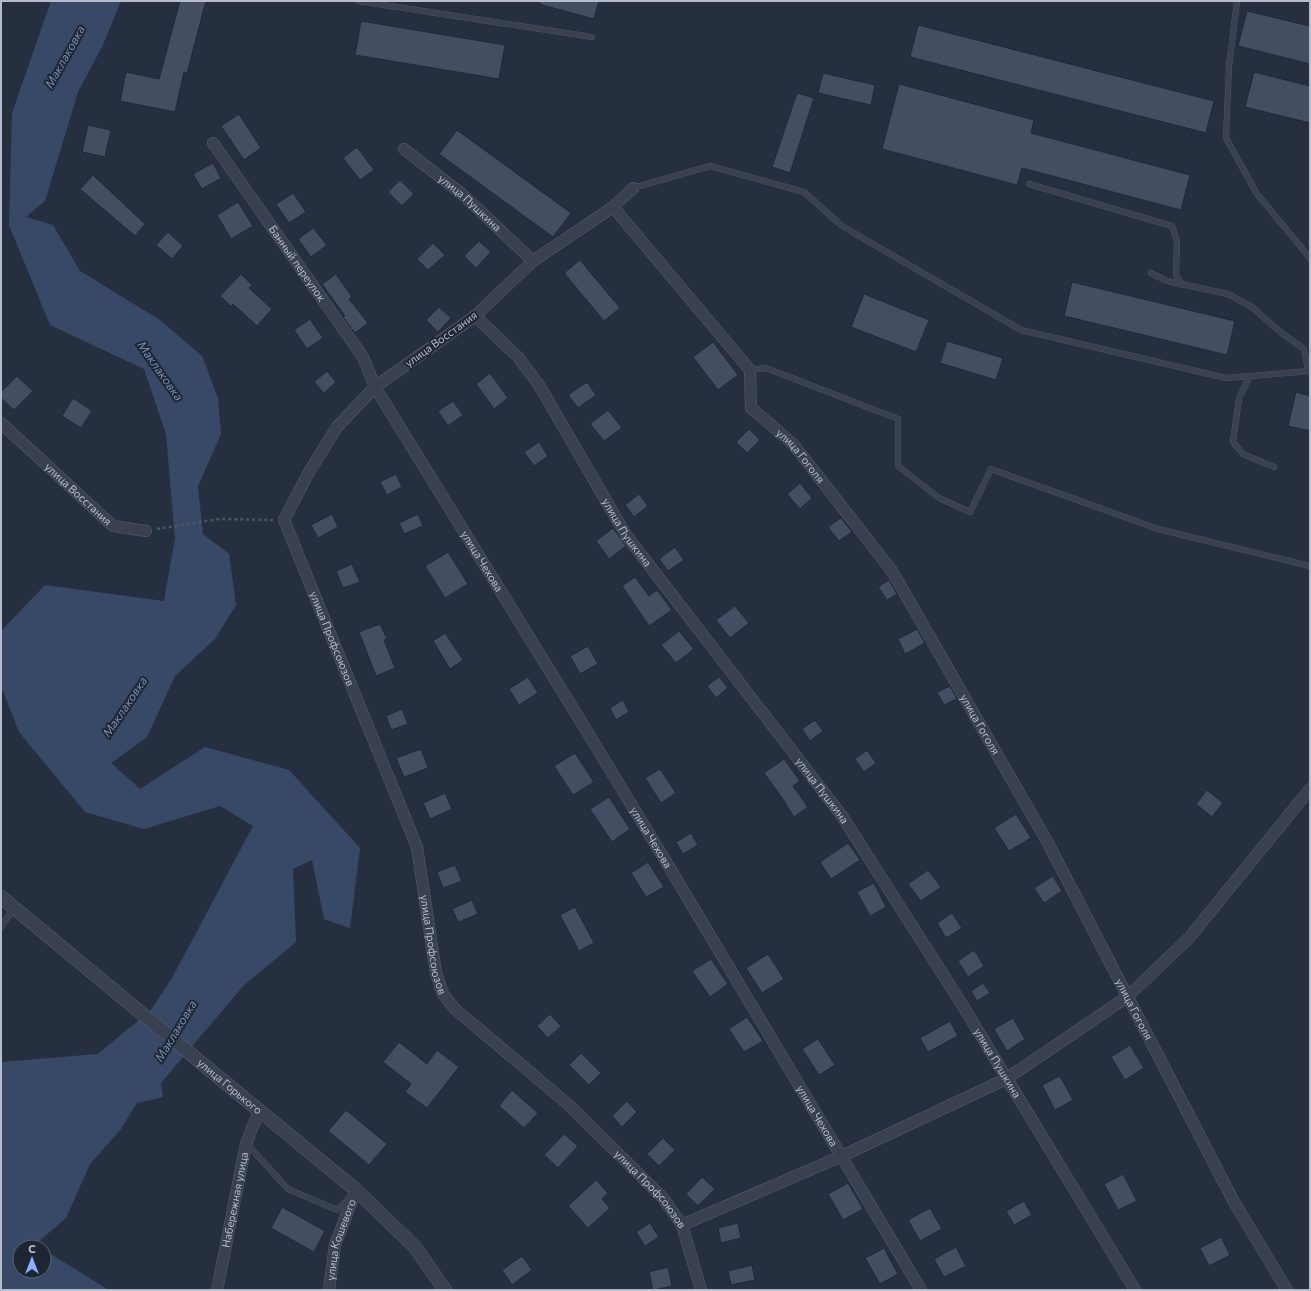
<svg xmlns="http://www.w3.org/2000/svg" width="1311" height="1291" viewBox="0 0 1311 1291" font-family="Commissioner,sans-serif">
	<rect width="100%" height="100%" fill="#252f40"/>
	<path fill="#384968" d="M 51,1 L 121,1 L 102,47 L 78,92 L 45,201 L 26,217 L 53,225 L 80,271 L 160,320 L 202,356 L 218,398 L 221,434 L 198,486 L 203,534 L 229,554 L 236,605 L 215,639 L 175,676 L 147,737 L 111,763 L 140,789 L 205,747 L 289,770 L 360,848 L 350,928 L 324,919 L 312,860 L 293,869 L 296,942 L 244,985 L 161,1083 L 163,1097 L 137,1103 L 121,1129 L 90,1164 L 66,1218 L 36,1244 L 40,1247 L 20,1247 L 20,1271 L 44,1271 L 44,1250 L 109,1290 L 1,1290 L 1,1062 L 98,1054 L 151,1010 L 172,978 L 253,826 L 220,806 L 144,829 L 85,812 L 19,732 L 1,686 L 1,631 L 45,585 L 164,601 L 175,538 L 166,434 L 144,369 L 50,325 L 9,225 L 12,113 Z"/>
	<path fill="#444e63" stroke="#202837" d="M 180,1 L 206,1 L 187,73 L 184,72 L 175,112 L 120,101 L 126,72 L 159,79 Z
		M 540,1 L 599,1 L 594,19 L 539,4 Z
		M 1247,11 L 1310,26 L 1310,64 L 1238,46 Z
		M 361,21 L 505,45 L 499,79 L 355,55 Z
		M 918,25 L 1214,101 L 1206,133 L 910,57 Z
		M 1254,72 L 1310,86 L 1310,123 L 1245,107 Z
		M 823,73 L 875,85 L 871,105 L 818,93 Z
		M 899,84 L 1034,120 L 1031,133 L 1190,175 L 1181,210 L 1022,168 L 1017,185 L 882,149 Z
		M 797,93 L 814,98 L 790,173 L 772,167 Z
		M 239,114 L 261,148 L 244,160 L 221,126 Z
		M 88,125 L 111,130 L 105,157 L 82,152 Z
		M 457,130 L 571,213 L 553,237 L 439,154 Z
		M 357,147 L 374,170 L 360,180 L 343,158 Z
		M 213,163 L 221,178 L 202,189 L 193,174 Z
		M 93,175 L 145,224 L 135,236 L 80,189 Z
		M 400,180 L 414,194 L 402,206 L 388,192 Z
		M 293,193 L 306,212 L 289,223 L 276,204 Z
		M 238,202 L 253,226 L 231,239 L 217,215 Z
		M 313,228 L 327,245 L 311,257 L 298,239 Z
		M 168,232 L 183,246 L 172,259 L 156,245 Z
		M 479,241 L 491,252 L 476,268 L 464,256 Z
		M 433,243 L 445,255 L 428,270 L 417,259 Z
		M 580,260 L 620,308 L 604,321 L 564,273 Z
		M 241,274 L 252,285 L 249,288 L 272,309 L 257,326 L 233,304 L 231,306 L 220,296 Z
		M 336,274 L 352,297 L 349,299 L 368,323 L 355,333 L 343,317 L 345,316 L 322,284 Z
		M 1072,282 L 1235,321 L 1227,355 L 1064,316 Z
		M 864,294 L 929,320 L 916,352 L 851,327 Z
		M 439,307 L 451,318 L 438,332 L 426,320 Z
		M 310,319 L 323,338 L 307,349 L 294,330 Z
		M 947,341 L 1003,358 L 996,380 L 940,363 Z
		M 713,342 L 738,375 L 718,390 L 693,357 Z
		M 327,371 L 336,382 L 324,393 L 314,382 Z
		M 490,373 L 508,398 L 494,409 L 476,384 Z
		M 17,376 L 33,391 L 14,410 L 1,398 L 1,392 Z
		M 587,382 L 596,395 L 578,408 L 568,395 Z
		M 1296,392 L 1310,396 L 1310,431 L 1288,426 Z
		M 73,398 L 92,411 L 81,428 L 62,416 Z
		M 453,401 L 463,415 L 448,426 L 438,411 Z
		M 608,410 L 622,428 L 604,441 L 590,424 Z
		M 749,429 L 760,440 L 747,453 L 736,442 Z
		M 539,442 L 548,456 L 534,466 L 524,452 Z
		M 396,474 L 402,487 L 387,495 L 380,482 Z
		M 800,483 L 812,498 L 800,509 L 787,494 Z
		M 639,494 L 648,506 L 634,517 L 625,505 Z
		M 332,514 L 338,527 L 318,538 L 311,525 Z
		M 418,514 L 423,526 L 404,534 L 399,523 Z
		M 841,518 L 852,532 L 839,541 L 828,527 Z
		M 613,528 L 626,546 L 609,559 L 596,541 Z
		M 675,547 L 684,560 L 668,571 L 659,559 Z
		M 448,552 L 468,584 L 445,598 L 425,566 Z
		M 352,564 L 360,582 L 343,588 L 336,571 Z
		M 635,577 L 649,596 L 657,590 L 672,610 L 649,626 L 622,586 Z
		M 889,580 L 897,594 L 887,600 L 878,587 Z
		M 735,606 L 749,623 L 730,638 L 716,620 Z
		M 380,624 L 387,639 L 384,640 L 395,668 L 376,676 L 359,632 Z
		M 917,629 L 925,643 L 905,654 L 898,639 Z
		M 679,631 L 694,649 L 676,663 L 661,645 Z
		M 445,633 L 463,660 L 450,669 L 433,641 Z
		M 588,646 L 598,664 L 580,674 L 570,656 Z
		M 528,677 L 538,693 L 519,705 L 509,689 Z
		M 719,677 L 728,688 L 716,698 L 707,686 Z
		M 950,686 L 957,699 L 944,705 L 937,692 Z
		M 623,700 L 629,712 L 616,720 L 610,708 Z
		M 402,709 L 408,724 L 391,730 L 386,716 Z
		M 815,720 L 823,731 L 810,741 L 802,729 Z
		M 421,749 L 428,768 L 404,777 L 396,758 Z
		M 867,750 L 876,763 L 864,772 L 855,759 Z
		M 575,753 L 594,782 L 573,795 L 554,766 Z
		M 784,759 L 800,781 L 793,786 L 808,807 L 794,817 L 786,805 L 787,805 L 764,773 Z
		M 660,769 L 676,793 L 661,803 L 645,778 Z
		M 1207,790 L 1223,803 L 1212,817 L 1196,804 Z
		M 445,793 L 452,809 L 430,819 L 423,803 Z
		M 609,797 L 630,829 L 612,842 L 590,809 Z
		M 1016,814 L 1031,838 L 1009,851 L 994,828 Z
		M 691,833 L 698,845 L 683,854 L 676,842 Z
		M 848,843 L 860,860 L 831,879 L 820,862 Z
		M 648,862 L 664,887 L 646,897 L 631,873 Z
		M 455,865 L 462,881 L 443,888 L 437,872 Z
		M 928,870 L 941,887 L 921,901 L 908,884 Z
		M 1053,876 L 1062,891 L 1044,903 L 1034,888 Z
		M 874,883 L 886,907 L 870,916 L 857,892 Z
		M 472,900 L 478,914 L 458,922 L 452,909 Z
		M 575,907 L 594,943 L 579,951 L 560,915 Z
		M 952,913 L 962,928 L 946,938 L 937,923 Z
		M 974,950 L 984,966 L 968,977 L 958,961 Z
		M 768,954 L 784,979 L 762,993 L 746,968 Z
		M 711,959 L 728,984 L 710,997 L 692,971 Z
		M 983,983 L 990,993 L 977,1001 L 971,991 Z
		M 550,1014 L 561,1026 L 548,1038 L 537,1026 Z
		M 747,1017 L 763,1041 L 744,1052 L 729,1029 Z
		M 1013,1018 L 1025,1039 L 1007,1051 L 994,1029 Z
		M 950,1021 L 958,1036 L 928,1052 L 920,1038 Z
		M 818,1039 L 835,1065 L 819,1075 L 802,1049 Z
		M 399,1042 L 427,1064 L 437,1050 L 459,1067 L 427,1108 L 405,1092 L 411,1084 L 383,1062 Z
		M 1130,1045 L 1144,1068 L 1125,1080 L 1111,1057 Z
		M 581,1053 L 601,1073 L 589,1085 L 569,1065 Z
		M 1060,1076 L 1073,1100 L 1055,1110 L 1042,1085 Z
		M 512,1090 L 538,1113 L 524,1128 L 499,1106 Z
		M 627,1101 L 637,1112 L 622,1127 L 612,1116 Z
		M 346,1110 L 387,1144 L 369,1165 L 328,1131 Z
		M 564,1134 L 578,1146 L 558,1168 L 544,1155 Z
		M 663,1138 L 675,1150 L 659,1166 L 647,1154 Z
		M 1123,1174 L 1137,1201 L 1118,1210 L 1104,1184 Z
		M 702,1177 L 715,1189 L 698,1206 L 686,1194 Z
		M 596,1180 L 608,1193 L 602,1199 L 610,1208 L 588,1228 L 568,1206 Z
		M 848,1183 L 863,1209 L 843,1220 L 828,1194 Z
		M 1024,1201 L 1032,1215 L 1014,1225 L 1006,1211 Z
		M 282,1207 L 325,1231 L 314,1252 L 271,1228 Z
		M 930,1208 L 942,1229 L 920,1241 L 908,1220 Z
		M 650,1223 L 659,1237 L 645,1246 L 636,1232 Z
		M 738,1223 L 741,1238 L 721,1243 L 718,1228 Z
		M 1221,1237 L 1230,1255 L 1209,1266 L 1200,1248 Z
		M 956,1247 L 966,1266 L 944,1277 L 934,1259 Z
		M 884,1248 L 898,1274 L 880,1284 L 865,1258 Z
		M 522,1256 L 532,1270 L 512,1285 L 502,1270 Z
		M 752,1265 L 755,1280 L 731,1285 L 728,1271 Z
		M 668,1267 L 672,1286 L 653,1290 L 649,1272 Z"/>
	<g fill="none" stroke-linecap="round" stroke-linejoin="round">
		<g stroke="#575f6e" stroke-width="6">
			<path id="service" d="M 358,1 L 592,37
				M 1237,1 L 1229,66 L 1226,138 L 1257,194 L 1310,258
				M 1029,184 L 1172,226 L 1177,241 L 1176,275 L 1182,285
				M 633,188 L 710,166 L 804,192 L 842,226 L 1021,330 L 1226,378 L 1310,371
				M 1151,273 L 1167,281 L 1228,294 L 1252,307 L 1279,331 L 1304,349 L 1308,371
				M 750,370 L 766,368 L 898,419 L 898,466 L 939,498 L 970,512 L 991,469 L 1158,529 L 1310,566
				M 1250,376 L 1239,398 L 1233,442 L 1243,454 L 1274,467
				M 1,927 L 14,908
				M 247,1144 L 288,1189 L 337,1210 L 351,1196"/>
		</g>
		<g stroke="#575f6e" stroke-width="12">
			<g id="minor">
				<path id="s1" d="M 213,143 L 363,357 L 375,387 L 580,720 L 668,865 L 921,1290"/>
				<path id="s2" d="M 404,149 L 462,194 L 533,261"/>
				<path id="s3" d="M 633,188 L 613,207 L 533,261 L 475,316 L 375,387 L 337,427 L 309,472 L 284,520 L 417,847 L 436,973 L 443,994 L 455,1009 L 570,1106 L 663,1198 L 682,1225 L 701,1290"/>
				<path id="s4" d="M 613,207 L 750,370 L 751,408 L 793,444 L 892,571 L 1048,843 L 1234,1202 L 1287,1290"/>
				<path id="s5" d="M 475,316 L 518,357 L 539,385 L 626,535 L 842,816 L 963,1006 L 1135,1290"/>
				<path id="s6" d="M 1,423 L 113,526 L 146,531"/>
				<path d="M 682,1225 L 842,1156 L 1006,1079 L 1127,997 L 1189,938 L 1310,789"/>
				<path id="s7" d="M 217,1290 L 246,1144 L 259,1111"/>
				<path id="s8" d="M 329,1290 L 335,1245 L 356,1190"/>
			</g>
		</g>
		<g stroke="#575f6e" stroke-width="14">
			<g id="tertiary">
				<path id="s9" d="M 1,897 L 239,1094 L 356,1190 L 415,1247 L 445,1290"/>
			</g>
		</g>
		<path stroke="#45595e" stroke-width="2.5" stroke-dasharray="3 3" stroke-linecap="butt" d="M 157,529 L 219,519 L 273,520"/>
		<use href="#service" stroke="#394150" stroke-width="5.5"/>
		<use href="#minor" stroke="#394150" stroke-width="11"/>
		<use href="#tertiary" stroke="#394150" stroke-width="13"/>
	</g>
	<g text-anchor="middle" stroke-width="4" stroke-linejoin="round" paint-order="stroke">
		<g font-size="11" fill="#b6bccb" stroke="#1e2635">
			<text dy="4" stroke="none"><textPath href="#s2" startOffset="85">улица Пушкина</textPath></text>
			<text dy="4" stroke="none"><textPath href="#s1" startOffset="147">Банный переулок</textPath></text>
			<text transform="translate(441 339) rotate(-36)" y="4">улица Восстания</text>
			<text dy="4" stroke="none"><textPath href="#s4" startOffset="320">улица Гоголя</textPath></text>
			<text dy="4" stroke="none"><textPath href="#s6" startOffset="105">улица Восстания</textPath></text>
			<text dy="4" stroke="none"><textPath href="#s5" startOffset="266">улица Пушкина</textPath></text>
			<text dy="4" stroke="none"><textPath href="#s1" startOffset="498">улица Чехова</textPath></text>
			<text dy="4" stroke="none"><textPath href="#s3" startOffset="617">улица Профсоюзов</textPath></text>
			<text dy="4" stroke="none"><textPath href="#s4" startOffset="644">улица Гоголя</textPath></text>
			<text dy="4" stroke="none"><textPath href="#s5" startOffset="590">улица Пушкина</textPath></text>
			<text dy="4" stroke="none"><textPath href="#s1" startOffset="822">улица Чехова</textPath></text>
			<text dy="4" stroke="none"><textPath href="#s3" startOffset="941">улица Профсоюзов</textPath></text>
			<text dy="4" stroke="none"><textPath href="#s4" startOffset="968">улица Гоголя</textPath></text>
			<text dy="4" stroke="none"><textPath href="#s5" startOffset="914">улица Пушкина</textPath></text>
			<text dy="4" stroke="none"><textPath href="#s9" startOffset="297">улица Горького</textPath></text>
			<text dy="4" stroke="none"><textPath href="#s1" startOffset="1146">улица Чехова</textPath></text>
			<text dy="4" stroke="none"><textPath href="#s3" startOffset="1277">улица Профсоюзов</textPath></text>
			<text dy="4" stroke="none"><textPath href="#s7" startOffset="92">Набережная улица</textPath></text>
			<text dy="4" stroke="none"><textPath href="#s8" startOffset="52">улица Кошевого</textPath></text>
		</g>
		<g font-size="12" font-style="italic" fill="#7c8fb2" stroke="#1e2635">
			<text transform="translate(65 57) rotate(-61)" y="4">Маклаковка</text>
			<text transform="translate(160 371) rotate(55)" y="4">Маклаковка</text>
			<text transform="translate(125 707) rotate(-56)" y="4">Маклаковка</text>
			<text transform="translate(176 1031) rotate(-59)" y="4">Маклаковка</text>
		</g>
	</g>
	<rect width="1311" height="1291" fill="none" stroke="#b6bccb" stroke-width="4"/>
	<g transform="translate(32 1259)"><circle r="19" fill="#1e2635" stroke="#5b6271"/>
	<path d="M0-3L7 15L0 10L-7 15Z" fill="#8caefa"/>
	<text y="-6" font-size="11" font-weight="bold" text-anchor="middle" fill="#b6bccb">С</text>
	</g>
</svg>
